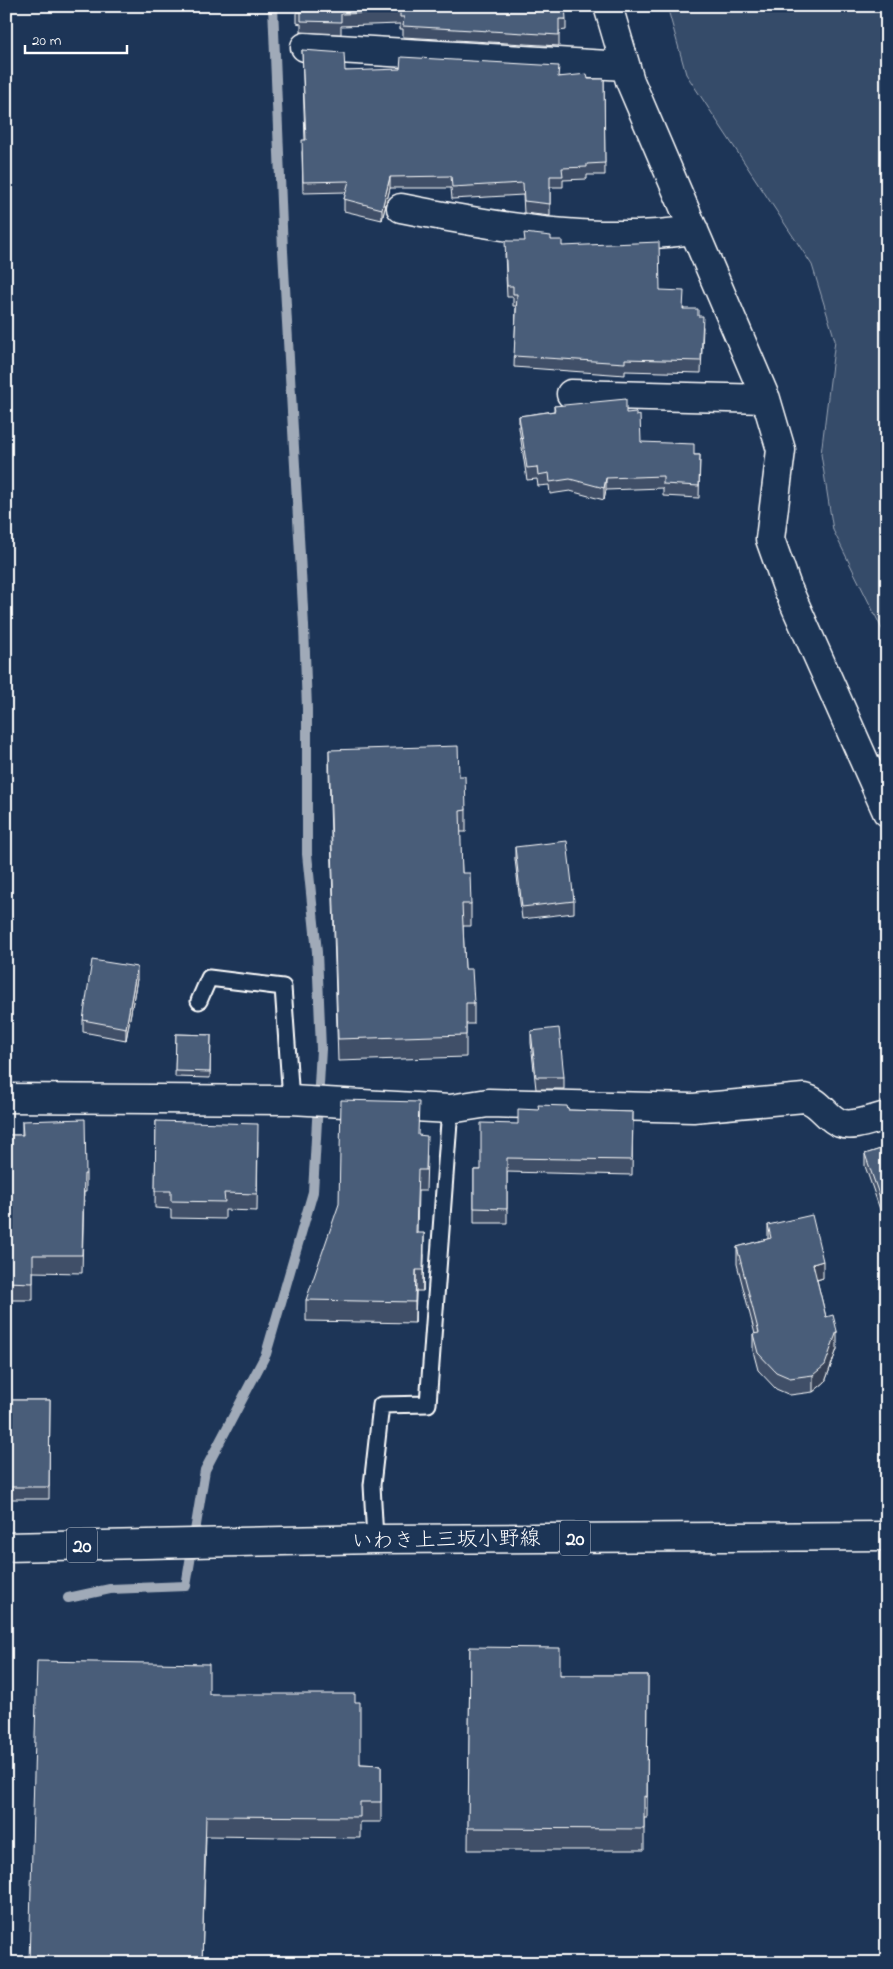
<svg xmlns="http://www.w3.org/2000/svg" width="893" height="1969" viewBox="0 0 893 1969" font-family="'Indie Flower','Klee One',sans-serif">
	<rect width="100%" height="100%" fill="#1d3557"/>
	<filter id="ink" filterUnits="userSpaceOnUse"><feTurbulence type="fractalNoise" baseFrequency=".02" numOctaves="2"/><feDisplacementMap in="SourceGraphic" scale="10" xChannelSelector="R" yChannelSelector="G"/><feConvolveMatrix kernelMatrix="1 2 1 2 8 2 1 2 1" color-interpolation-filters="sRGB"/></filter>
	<g filter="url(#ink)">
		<path fill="#364b69" stroke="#9aa5b4" d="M 667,6 L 887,6 L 887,639 L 833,530 L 821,454 L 835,340 L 812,265 L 686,74 Z"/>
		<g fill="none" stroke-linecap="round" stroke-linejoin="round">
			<path stroke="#a0aab8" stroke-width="10" d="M 68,1598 L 110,1589 L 186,1586 L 205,1470 L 266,1354 L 313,1192 L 321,1049 L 317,952 L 307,854 L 307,709 L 304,626 L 283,251 L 273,6"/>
			<g stroke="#fff" stroke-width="19">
				<path id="lane" d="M 199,1001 L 209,978 L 283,987 L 291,1100
					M 375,1539 L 372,1485 L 381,1405 L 428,1404 L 450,1109"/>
			</g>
			<g stroke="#fff" stroke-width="31">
				<path id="street" d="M 608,6 L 630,81 L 766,399 L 781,450 L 770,539 L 787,587 L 887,812
					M 305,47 L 625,66
					M 401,208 C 497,227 596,244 694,230
					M 571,394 L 766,399
					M 6,1098 L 291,1100 L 450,1109 L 488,1103 L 693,1108 L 804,1098 C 820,1101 826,1118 840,1123 C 853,1128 873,1119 887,1116"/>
			</g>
			<g stroke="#fff" stroke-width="31">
				<path id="primary" d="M 6,1547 L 375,1539 L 887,1536"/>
			</g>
			<use href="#lane" stroke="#1d3557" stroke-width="15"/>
			<use href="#street" stroke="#1d3557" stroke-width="28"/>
			<use href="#primary" stroke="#1d3557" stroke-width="28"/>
		</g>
		<path fill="#405068" stroke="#fff" d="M 297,6 L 566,19 L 566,30 L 559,31 L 559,46 L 403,37 L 403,29 L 400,29 L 400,24 L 341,26 L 341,34 L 301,32 L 301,24 L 297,23 Z
			M 302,50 L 345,71 L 558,77 L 588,79 L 604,79 L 605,175 L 587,175 L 587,179 L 563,180 L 563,187 L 550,187 L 550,216 L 524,213 L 523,195 L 452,199 L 451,188 L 390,188 L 382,220 L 344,211 L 344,199 L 346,192 L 303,193 L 302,152 L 305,140 Z
			M 551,240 L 562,246 L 660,290 L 684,309 L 698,316 L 703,327 L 701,373 L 625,371 L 625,375 L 514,367 L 516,306 L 513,306 L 513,297 L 507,297 L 505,253 Z
			M 554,406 L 626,413 L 641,442 L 694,455 L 700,455 L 699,498 L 663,496 L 663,488 L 606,490 L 604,500 L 570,491 L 550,494 L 549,485 L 538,486 L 537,479 L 527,480 L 519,428 L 519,416 L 554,411 Z
			M 329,750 L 459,776 L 466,810 L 466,832 L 460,832 L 462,873 L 471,904 L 471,926 L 463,926 L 465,969 L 474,1003 L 474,1024 L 466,1024 L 466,1057 L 338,1061 L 329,771 Z
			M 515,847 L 574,901 L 574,913 L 522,919 L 515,859 Z
			M 137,979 L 126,1040 L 83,1032 L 83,1020 Z
			M 531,1031 L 564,1077 L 564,1089 L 536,1089 L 531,1043 Z
			M 176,1034 L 211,1035 L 210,1078 L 175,1077 Z
			M 568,1110 L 633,1112 L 632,1175 L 507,1172 L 507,1223 L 474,1223 L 474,1170 L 481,1170 L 518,1124 Z
			M 22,1121 L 86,1174 L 86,1192 L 84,1192 L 82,1273 L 33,1272 L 33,1300 L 6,1300 L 6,1194 L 8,1179 L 7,1135 L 22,1135 Z
			M 156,1121 L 258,1141 L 257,1211 L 225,1210 L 225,1219 L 171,1218 L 171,1209 L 155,1208 Z
			M 419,1136 L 427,1157 L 426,1191 L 418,1191 L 417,1233 L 424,1255 L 423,1291 L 416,1291 L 415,1323 L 306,1321 L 306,1300 Z
			M 887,1147 L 887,1220 L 884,1221 L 865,1166 L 865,1154 Z
			M 768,1225 L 823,1278 L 817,1280 L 826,1317 L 837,1349 L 825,1382 L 813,1392 L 790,1395 L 776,1389 L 758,1370 L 753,1351 L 753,1334 L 755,1334 L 737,1264 L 737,1247 L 768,1239 Z
			M 9,1400 L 50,1400 L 49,1499 L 8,1499 Z
			M 470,1647 L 560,1675 L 648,1675 L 647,1818 L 644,1818 L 644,1850 L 468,1850 Z
			M 209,1694 L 355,1702 L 360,1764 L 381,1765 L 381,1822 L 360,1822 L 360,1838 L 206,1836 L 202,1963 L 29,1963 Z"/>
		<path fill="#344155" stroke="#fff" d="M 390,177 L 390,188 L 382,220 L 382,209 Z
			M 606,478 L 606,490 L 604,500 L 604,488 Z
			M 137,967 L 137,979 L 126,1040 L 126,1028 Z
			M 887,1208 L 887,1220 L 884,1221 L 884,1209 Z
			M 424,1233 L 424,1255 L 423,1291 L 423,1270 Z
			M 823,1261 L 823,1278 L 813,1281 L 813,1264 Z
			M 416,1270 L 416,1291 L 415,1323 L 415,1302 Z
			M 837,1331 L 837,1349 L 825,1382 L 813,1392 L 813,1375 Z"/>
		<path fill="#4a5d79" stroke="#fff" d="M 297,6 L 565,6 L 566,19 L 559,19 L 559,35 L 403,26 L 404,17 L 400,17 L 400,12 L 341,14 L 341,22 L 301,21 L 301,12 L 297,12 Z
			M 302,50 L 344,53 L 345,71 L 400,69 L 401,57 L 559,66 L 558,77 L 587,74 L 588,79 L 604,79 L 605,163 L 587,164 L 587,167 L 562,168 L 563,176 L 550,176 L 550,204 L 524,201 L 523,183 L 452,187 L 451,176 L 390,177 L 382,209 L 344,199 L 349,181 L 303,182 L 302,140 L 306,140 Z
			M 524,233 L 551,236 L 551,240 L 562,240 L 562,246 L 659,242 L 660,290 L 684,291 L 683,309 L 698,309 L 698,316 L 703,316 L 701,361 L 625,359 L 625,363 L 514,356 L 517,294 L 513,294 L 513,286 L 507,286 L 505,241 L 525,241 Z
			M 626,399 L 626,413 L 636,412 L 636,416 L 640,415 L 641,442 L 694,444 L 694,455 L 700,455 L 699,486 L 663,484 L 663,476 L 606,478 L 604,488 L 570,479 L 550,482 L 549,473 L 538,475 L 537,467 L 527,468 L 519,416 L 555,411 L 554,406 Z
			M 458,746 L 459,776 L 465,776 L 466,810 L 460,811 L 462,873 L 470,873 L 471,904 L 462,904 L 465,969 L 472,969 L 474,1003 L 466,1003 L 466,1035 L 338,1039 L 329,750 Z
			M 567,841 L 574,901 L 522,907 L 515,847 Z
			M 92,960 L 137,967 L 126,1028 L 83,1020 Z
			M 559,1028 L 564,1077 L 536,1077 L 531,1031 Z
			M 176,1034 L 211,1035 L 210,1072 L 175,1071 Z
			M 341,1100 L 419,1102 L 418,1135 L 427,1136 L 426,1170 L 418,1170 L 416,1233 L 424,1233 L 423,1270 L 416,1270 L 415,1302 L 306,1300 L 339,1204 Z
			M 538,1105 L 567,1106 L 568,1110 L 633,1112 L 632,1160 L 507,1158 L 507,1209 L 474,1208 L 474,1170 L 481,1170 L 481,1123 L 518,1124 L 518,1109 L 539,1110 Z
			M 85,1119 L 86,1174 L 84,1174 L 82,1255 L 33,1255 L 33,1283 L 6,1282 L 7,1179 L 9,1179 L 7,1135 L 23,1135 L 22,1121 Z
			M 156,1121 L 258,1124 L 257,1194 L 224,1193 L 225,1202 L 171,1201 L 171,1191 L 155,1191 Z
			M 887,1147 L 887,1208 L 884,1209 L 865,1154 Z
			M 812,1215 L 823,1261 L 813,1264 L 826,1317 L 833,1315 L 837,1331 L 825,1365 L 813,1375 L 790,1378 L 776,1372 L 758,1353 L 753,1334 L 759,1333 L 737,1247 L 771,1238 L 768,1225 Z
			M 9,1400 L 50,1400 L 49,1487 L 8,1487 Z
			M 470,1647 L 560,1648 L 560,1675 L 648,1675 L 647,1797 L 644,1796 L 644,1829 L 468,1828 Z
			M 37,1661 L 209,1664 L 209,1694 L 355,1694 L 355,1702 L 360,1702 L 360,1764 L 381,1765 L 381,1802 L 360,1802 L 360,1817 L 206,1816 L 202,1963 L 29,1963 Z"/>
	</g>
	<g text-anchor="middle" stroke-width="4" stroke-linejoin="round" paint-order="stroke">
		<g fill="#1d3557" stroke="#bbc2cd" stroke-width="1">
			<rect x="560" y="1520.5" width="30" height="35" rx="4"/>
			<rect x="67" y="1527.5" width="30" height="35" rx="4"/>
		</g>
		<g font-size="20" font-weight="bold" fill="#fff">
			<text x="575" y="1545">20</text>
			<text x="82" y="1552">20</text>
		</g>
		<g font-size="21" fill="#fff" stroke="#1d3557">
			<text transform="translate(446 1539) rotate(-1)" y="7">いわき上三坂小野線</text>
		</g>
	</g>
	<rect width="893" height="1969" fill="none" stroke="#1d3557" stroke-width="25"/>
	<rect x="12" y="12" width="868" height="1944" fill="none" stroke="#fff" stroke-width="2" filter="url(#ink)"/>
	<path d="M25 45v8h102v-8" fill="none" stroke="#ffffff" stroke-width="2.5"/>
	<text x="32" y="45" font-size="15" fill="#ffffff" stroke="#1d3557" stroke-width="4" paint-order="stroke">20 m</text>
</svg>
